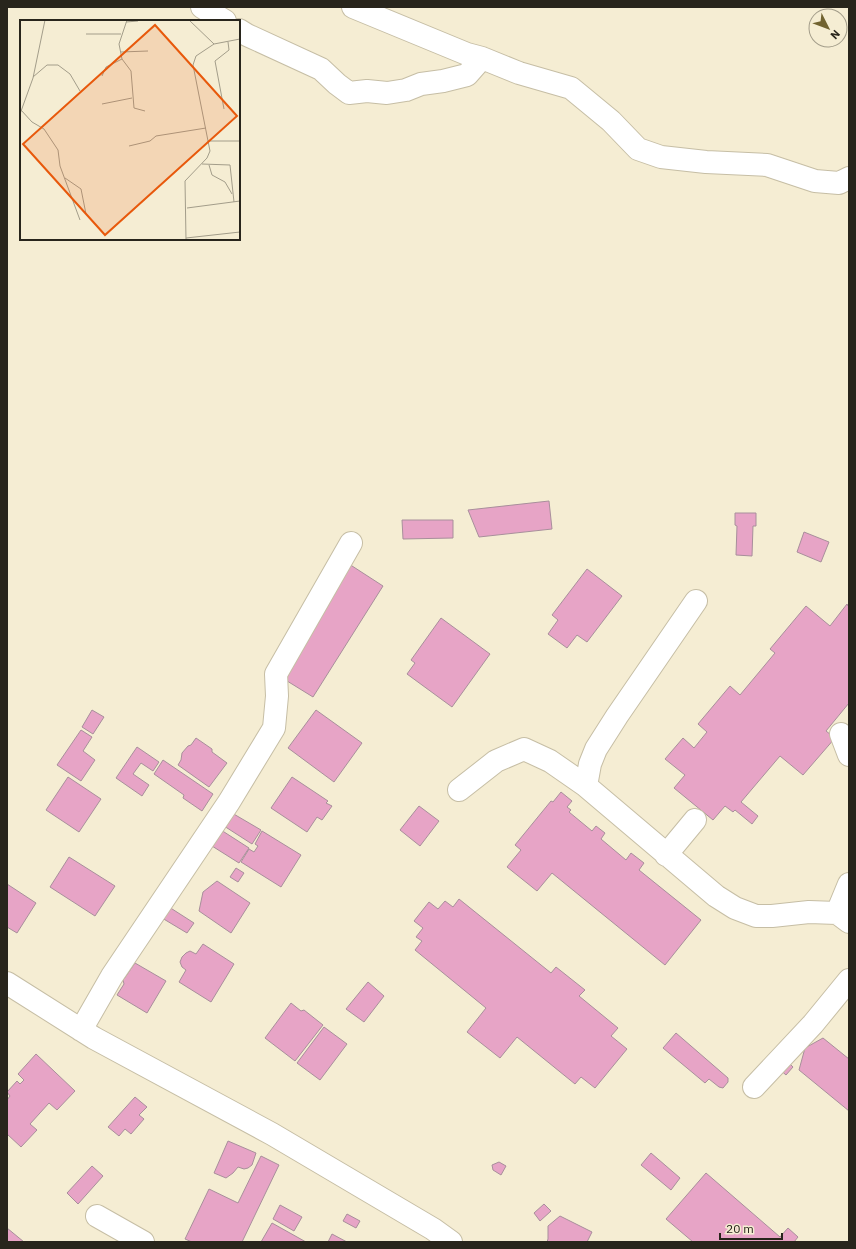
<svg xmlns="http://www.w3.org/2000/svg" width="856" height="1249" viewBox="0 0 856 1249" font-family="'IBM Plex Sans',sans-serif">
	<rect width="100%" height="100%" fill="#f5edd3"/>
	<path fill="#e7a4c6" stroke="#a88f9b" d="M 549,501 L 552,529 L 479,537 L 468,510 Z
		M 735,513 L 756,513 L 756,526 L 753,526 L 752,556 L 736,555 L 737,526 L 735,525 Z
		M 402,520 L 453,520 L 453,538 L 403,539 Z
		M 804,532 L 829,542 L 821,562 L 797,552 Z
		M 349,564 L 383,586 L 313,697 L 279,676 Z
		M 587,569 L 622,596 L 587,642 L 577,635 L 567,648 L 548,634 L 558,620 L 552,615 Z
		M 847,604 L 848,606 L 849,605 L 849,703 L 826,731 L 835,738 L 803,775 L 780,756 L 741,802 L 758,816 L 752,824 L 735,810 L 733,812 L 725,806 L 713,820 L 674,788 L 685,775 L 665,759 L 683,738 L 694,748 L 707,732 L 698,724 L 730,686 L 740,695 L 775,653 L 770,649 L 806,606 L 830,626 Z
		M 441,618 L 490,654 L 452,707 L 407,674 L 415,663 L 411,660 Z
		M 92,710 L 104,717 L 93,734 L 82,727 Z
		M 316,710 L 362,743 L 334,782 L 288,748 Z
		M 81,730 L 92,737 L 83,751 L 95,760 L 81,781 L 57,765 Z
		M 196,738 L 212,749 L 212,752 L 227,763 L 209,787 L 178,765 L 181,760 L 182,753 L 188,746 L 191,745 Z
		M 137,747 L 159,762 L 153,771 L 141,763 L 133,774 L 149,785 L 142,796 L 116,778 Z
		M 163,760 L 213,794 L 202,811 L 183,798 L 184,795 L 154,774 Z
		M 68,777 L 101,799 L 79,832 L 46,810 Z
		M 292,777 L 328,801 L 326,803 L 332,806 L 322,820 L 317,817 L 307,832 L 271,808 Z
		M 561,792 L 572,801 L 567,807 L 571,810 L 569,812 L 592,831 L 596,826 L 605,833 L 601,839 L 626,860 L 631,853 L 644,863 L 639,870 L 701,920 L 665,965 L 552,873 L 537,891 L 507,867 L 521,850 L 515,845 L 551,801 L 553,802 Z
		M 419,806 L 439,821 L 420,846 L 400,830 Z
		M 232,813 L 261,830 L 252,844 L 224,826 Z
		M 221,830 L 249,848 L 239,863 L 212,846 Z
		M 262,831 L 301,855 L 281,887 L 241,862 L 249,849 L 254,852 L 258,846 L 255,844 Z
		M 69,857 L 115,886 L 95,916 L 50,887 Z
		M 236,868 L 244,873 L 238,882 L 230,877 Z
		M 217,881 L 250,903 L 231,933 L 199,911 L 203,892 Z
		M 7,884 L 36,903 L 17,933 L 7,927 Z
		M 459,899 L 551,973 L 556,967 L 585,990 L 579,996 L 618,1028 L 611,1036 L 627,1049 L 595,1088 L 581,1077 L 575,1084 L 517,1037 L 500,1058 L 467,1032 L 486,1008 L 415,950 L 422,941 L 416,937 L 423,928 L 414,921 L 429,902 L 438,909 L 445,901 L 453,907 Z
		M 169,907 L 194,923 L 187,933 L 162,918 Z
		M 203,944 L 234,964 L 211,1002 L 179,982 L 186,970 L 182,967 L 180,962 L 182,957 L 186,953 L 190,951 L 196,954 Z
		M 135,963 L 166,981 L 147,1013 L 117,995 L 124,984 L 123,980 L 126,976 Z
		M 368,982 L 384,996 L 364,1022 L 346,1009 Z
		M 291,1003 L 301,1011 L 304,1010 L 323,1025 L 295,1061 L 265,1038 Z
		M 324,1027 L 347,1044 L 320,1080 L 297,1063 Z
		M 676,1033 L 728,1078 L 728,1082 L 723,1088 L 719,1087 L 709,1079 L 705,1083 L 663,1048 Z
		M 823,1038 L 849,1059 L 849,1111 L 799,1070 L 805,1048 Z
		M 36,1054 L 75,1091 L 57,1110 L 49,1103 L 30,1124 L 37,1130 L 21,1147 L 7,1134 L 7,1100 L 10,1096 L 7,1092 L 17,1081 L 20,1084 L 24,1080 L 18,1074 Z
		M 786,1060 L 793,1067 L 786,1075 L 778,1068 Z
		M 135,1097 L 147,1107 L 139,1115 L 144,1119 L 131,1134 L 125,1129 L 119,1136 L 108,1127 Z
		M 228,1141 L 256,1153 L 252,1165 L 248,1168 L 244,1169 L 238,1167 L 233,1173 L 226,1178 L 214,1173 Z
		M 651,1153 L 680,1178 L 671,1190 L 641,1165 Z
		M 261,1156 L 279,1165 L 242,1242 L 192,1242 L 185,1239 L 209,1189 L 238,1203 Z
		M 499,1162 L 506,1166 L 501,1175 L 493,1170 L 492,1165 Z
		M 92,1166 L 103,1176 L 78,1204 L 67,1193 Z
		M 706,1173 L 780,1237 L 788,1228 L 798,1237 L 794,1242 L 693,1242 L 666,1219 Z
		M 544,1204 L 551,1211 L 540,1221 L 534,1213 Z
		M 280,1205 L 302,1217 L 294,1231 L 273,1219 Z
		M 347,1214 L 360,1221 L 356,1228 L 343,1221 Z
		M 560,1216 L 592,1232 L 587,1242 L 547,1242 L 548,1239 L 548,1226 Z
		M 272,1223 L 306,1242 L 261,1242 Z
		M 7,1228 L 24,1242 L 7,1242 Z
		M 332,1234 L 347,1242 L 328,1242 Z"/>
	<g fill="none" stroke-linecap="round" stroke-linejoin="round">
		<g stroke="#c6bea5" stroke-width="24">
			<path id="minor" d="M 202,7 L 225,21
				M 353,7 L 467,54 L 482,58 L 519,73 L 571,88 L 611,121 L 638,149 L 661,157 L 706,162 L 767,165 L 815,181 L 839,183 L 849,178
				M 239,30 L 247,35 L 321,69 L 337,84 L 349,93 L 367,91 L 387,93 L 406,90 L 421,84 L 443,81 L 467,75 L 482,58
				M 841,734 L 849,755
				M 586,786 L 590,764 L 596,749 L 617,716 L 696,601
				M 459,790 L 496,761 L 524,749 L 550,761 L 586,786 L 716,896 L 735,908 L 756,916 L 772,916 L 809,912 L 837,913 L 849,922
				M 666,855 L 695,820
				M 837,913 L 849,884
				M 7,983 L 94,1038 L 272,1134 L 433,1229 L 451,1242
				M 81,1030 L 112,976 L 229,802 L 274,728 L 277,696 L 276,674 L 351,543
				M 754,1087 L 813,1024 L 849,980
				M 97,1216 L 143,1242"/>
		</g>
		<use href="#minor" stroke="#fff" stroke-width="22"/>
	</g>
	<g transform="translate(20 20)">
		<rect width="220" height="220" fill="#f5edd3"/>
		<path fill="none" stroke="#a39d8a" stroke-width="1" d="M 107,0 L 99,24 L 102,39 L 111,51 L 114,88 L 125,91M 169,0 L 194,24M 106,2 L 118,1M 66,14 L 101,14M 194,24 L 220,19M 101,32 L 128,31M 82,56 L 86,47 L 102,39M 13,57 L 27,45 L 38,45 L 50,54 L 60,71M 82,84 L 112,78M 204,89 L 195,41 L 209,30 L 208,22M 1,90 L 12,102 L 24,109 L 38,130 L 40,146 L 60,200M 0,94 L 13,58 L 25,0M 188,121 L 220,121M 109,126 L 130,121 L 136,116 L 186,108M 182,144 L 210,145 L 214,182M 189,145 L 192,155 L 205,162 L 212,174M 45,158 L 61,169 L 66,194M 167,188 L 220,181M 166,218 L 220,212M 166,220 L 165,161 L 187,138 L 190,131 L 173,45 L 176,36 L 194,24"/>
		<path fill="#e8590c" fill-opacity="0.15" stroke="#e8590c" stroke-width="2" d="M 135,5 L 217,96 L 85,215 L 3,124 Z"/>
		<rect width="220" height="220" fill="none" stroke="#28251c" stroke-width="2"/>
	</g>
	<rect width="856" height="1249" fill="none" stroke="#28251c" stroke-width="16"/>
	<g transform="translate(828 28) rotate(132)"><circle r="19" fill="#f5edd3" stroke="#a39d8a"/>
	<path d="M0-3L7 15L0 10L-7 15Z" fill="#716330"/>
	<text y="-6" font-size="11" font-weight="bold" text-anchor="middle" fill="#28251c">N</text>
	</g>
	<path d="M720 1233v6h62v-6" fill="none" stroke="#28251c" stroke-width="2"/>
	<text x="726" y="1233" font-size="12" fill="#28251c" stroke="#f5edd3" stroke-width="3" paint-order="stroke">20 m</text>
</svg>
